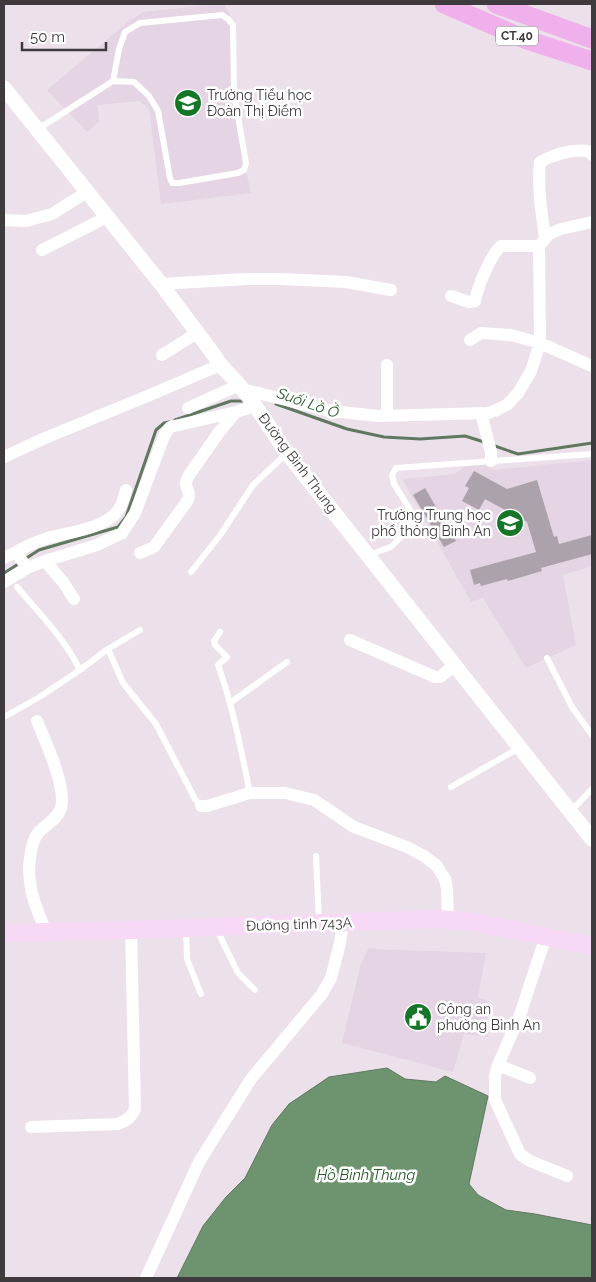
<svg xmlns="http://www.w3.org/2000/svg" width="596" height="1282" viewBox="0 0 596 1282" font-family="Raleway,sans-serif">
	<rect width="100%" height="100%" fill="#ece1eb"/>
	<path fill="#e5d4e3" d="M 219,4 L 224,4 L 230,15 L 232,71 L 240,143 L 251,193 L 161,204 L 149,109 L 139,101 L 98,105 L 99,122 L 87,132 L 47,90 L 129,21 L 143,12 Z
		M 592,460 L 592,566 L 563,575 L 576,645 L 526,668 L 483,598 L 471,602 L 402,479 L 455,474 L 464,467 L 484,465 L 494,470 Z
		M 368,949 L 486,953 L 478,998 L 487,1000 L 488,1037 L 464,1034 L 453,1072 L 342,1043 L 361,963 Z"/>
	<path fill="#6e936f" stroke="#607860" d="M 387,1068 L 405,1079 L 436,1082 L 445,1076 L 488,1096 L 469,1184 L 478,1195 L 506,1210 L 535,1214 L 592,1225 L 592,1278 L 177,1278 L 203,1226 L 226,1197 L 245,1178 L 272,1125 L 289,1104 L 329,1077 Z"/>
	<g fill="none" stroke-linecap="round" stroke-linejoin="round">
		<path stroke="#607860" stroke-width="3" d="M 276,404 L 347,429 L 384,437 L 420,439 L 465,436 L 484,442
			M 175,420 L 231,401 L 246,401
			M 492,445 L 518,454 L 592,443
			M 25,559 L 39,550 L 118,527 L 126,517 L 156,430 L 164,423 L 169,422
			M 4,573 L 20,563"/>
	</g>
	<path fill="#aca2ab" d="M 474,471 L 507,489 L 537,480 L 554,537 L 557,536 L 559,544 L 592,535 L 592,554 L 541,568 L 542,571 L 508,581 L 507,579 L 481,586 L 480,583 L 474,585 L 470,570 L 536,552 L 527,522 L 485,499 L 479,510 L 462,501 L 469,488 L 465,486 Z
		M 425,488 L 456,541 L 444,547 L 413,495 Z"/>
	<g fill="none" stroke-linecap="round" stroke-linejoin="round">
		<path stroke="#fff" stroke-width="6" d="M 222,15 L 228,19 L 233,25 L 234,93 L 246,163 L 244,170 L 238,173 L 179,183 L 172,183 L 170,178 L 158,111 L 149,96 L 134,82 L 113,81 L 119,49 L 125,32 L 140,23 Z
			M 38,129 L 113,81
			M 368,555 L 391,547 L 405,533 L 411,523 L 411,511 L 394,484 L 392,475 L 396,468 L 592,454
			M 191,572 L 221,534 L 253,485 L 287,453
			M 220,632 L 214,641 L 215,645 L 227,657 C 225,660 221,661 218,665 C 233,706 241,750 250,793
			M 108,649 L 123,683 L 156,724 L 195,799 L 201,806
			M 547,658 L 572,707 L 592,735
			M 80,670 L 108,649 L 140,630
			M 230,703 L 287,662
			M 4,717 L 38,698 L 80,670 C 65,639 39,613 17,587
			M 451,787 L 519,748
			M 571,811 L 592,789
			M 316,856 L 319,922
			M 186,928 L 187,959 L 201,994
			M 217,930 L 238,973 L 255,990"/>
		<path stroke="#fff" stroke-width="12" d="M 4,220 L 26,221 L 52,214 L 87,192
			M 545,239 C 542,214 537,187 540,162 C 555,154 572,149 589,151 L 592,155
			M 42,250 L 107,217
			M 161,284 L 246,279 L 281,279 L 346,282 L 391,290
			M 451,296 L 469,302 L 475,301 C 478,286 490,256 501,246 L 539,246
			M 470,340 L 481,333 L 511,335 L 540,343 L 592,366
			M 162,355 L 197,333
			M 242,389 L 326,410 L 350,413 L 378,416 L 488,413 L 497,410 L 508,404 L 518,393 L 531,371 L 540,343 L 539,246 L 549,234 L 561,229 L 592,222
			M 188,408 L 239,385
			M 481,413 L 491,452 L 491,461
			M 387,415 L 387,365
			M 4,457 L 45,438 L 150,395 L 220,365
			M 140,553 L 154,547 L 188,500 C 192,493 185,489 186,482 C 186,480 188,478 189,475 L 220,431 L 236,412 L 255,406
			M 4,558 L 16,552
			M 45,561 L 63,582 L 74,599
			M 27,568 L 16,552 C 25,547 35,542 45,539 C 66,532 106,530 119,509 C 123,503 124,496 126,490
			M 4,582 L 27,568 L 45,561 L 97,545 L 122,533 L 135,513 L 164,436 L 170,427 L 236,412
			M 350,640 L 435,677 L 440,677 L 455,665
			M 37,721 C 45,740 67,788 61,808 C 57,820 46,824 38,833 C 33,840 31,850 30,858 C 26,886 36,907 46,932
			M 201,806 L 207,806 L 250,793 L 285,793 L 314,800 L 354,827 L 407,847 L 424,856 L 436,865 L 445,879 L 447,889 L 448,920
			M 546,936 L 520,1015 L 498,1065 L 495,1076 L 495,1100 L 520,1154 L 530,1161 L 567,1176
			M 498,1065 L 530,1078
			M 31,1127 L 117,1124 C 126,1121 131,1118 135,1109 L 131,930
			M 146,1278 L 199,1162 L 251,1079 L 322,994 L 331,978 L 340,943 L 343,923"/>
		<path stroke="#fff" stroke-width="15" d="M 4,88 L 161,284 L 214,355 C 221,368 230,374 239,385 C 257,406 271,430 287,453 L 592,839"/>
		<path stroke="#f7d8f5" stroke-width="18" d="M 4,933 L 131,930 L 438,919 L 474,922 L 592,946"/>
		<path stroke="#efb0eb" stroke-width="19" d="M 444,4 L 527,40 L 592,61
			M 496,4 L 592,39"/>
	</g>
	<defs>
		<g id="school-disc" transform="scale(1.4375)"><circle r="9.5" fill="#147626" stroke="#fff"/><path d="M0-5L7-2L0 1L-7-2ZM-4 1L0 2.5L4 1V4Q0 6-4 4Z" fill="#fff"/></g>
		<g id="civic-disc" transform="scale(1.4375)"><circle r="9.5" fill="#147626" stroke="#fff"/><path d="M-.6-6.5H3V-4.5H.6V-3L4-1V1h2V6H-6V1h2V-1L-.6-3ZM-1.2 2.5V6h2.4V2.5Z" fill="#fff"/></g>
	</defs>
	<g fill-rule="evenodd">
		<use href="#school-disc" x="188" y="103"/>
		<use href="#school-disc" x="510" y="523"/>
		<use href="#civic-disc" x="418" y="1017"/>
	</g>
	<g text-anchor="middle" stroke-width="5" stroke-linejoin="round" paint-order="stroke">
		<rect fill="#fff" stroke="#787577" stroke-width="1" x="496" y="26.5" width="42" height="19" rx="4"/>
		<g font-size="12" font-weight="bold" fill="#3e3a3d">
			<text x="517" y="40">CT.40</text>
		</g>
		<g font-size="14" fill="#3e3a3d" stroke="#fff" text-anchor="start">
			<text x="207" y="100">Trường Tiểu học<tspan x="207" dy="16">Đoàn Thị Điểm</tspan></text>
			<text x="491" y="520" text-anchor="end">Trường Trung học<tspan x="491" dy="16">phổ thông Bình An</tspan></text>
			<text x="437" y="1014">Công an<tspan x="437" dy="16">phường Bình An</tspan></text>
		</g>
		<g font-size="14" fill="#3e3a3d" stroke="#fff">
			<text transform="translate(298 463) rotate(53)" y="5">Đường Bình Thung</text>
			<text transform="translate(299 924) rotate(-2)" y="5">Đường tỉnh 743A</text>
		</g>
		<g font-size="15" font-style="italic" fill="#235a28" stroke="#fff">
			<text transform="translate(308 403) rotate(19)" y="5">Suối Lồ Ồ</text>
			<text x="366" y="1180">Hồ Bình Thung</text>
		</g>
	</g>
	<rect width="596" height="1282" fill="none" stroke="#3e3a3d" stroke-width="10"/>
	<path d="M22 42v8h84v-8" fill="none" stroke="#3e3a3d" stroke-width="2.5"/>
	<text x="30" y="42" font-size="15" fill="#3e3a3d" stroke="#ffffff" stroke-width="4" paint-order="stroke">50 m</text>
</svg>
